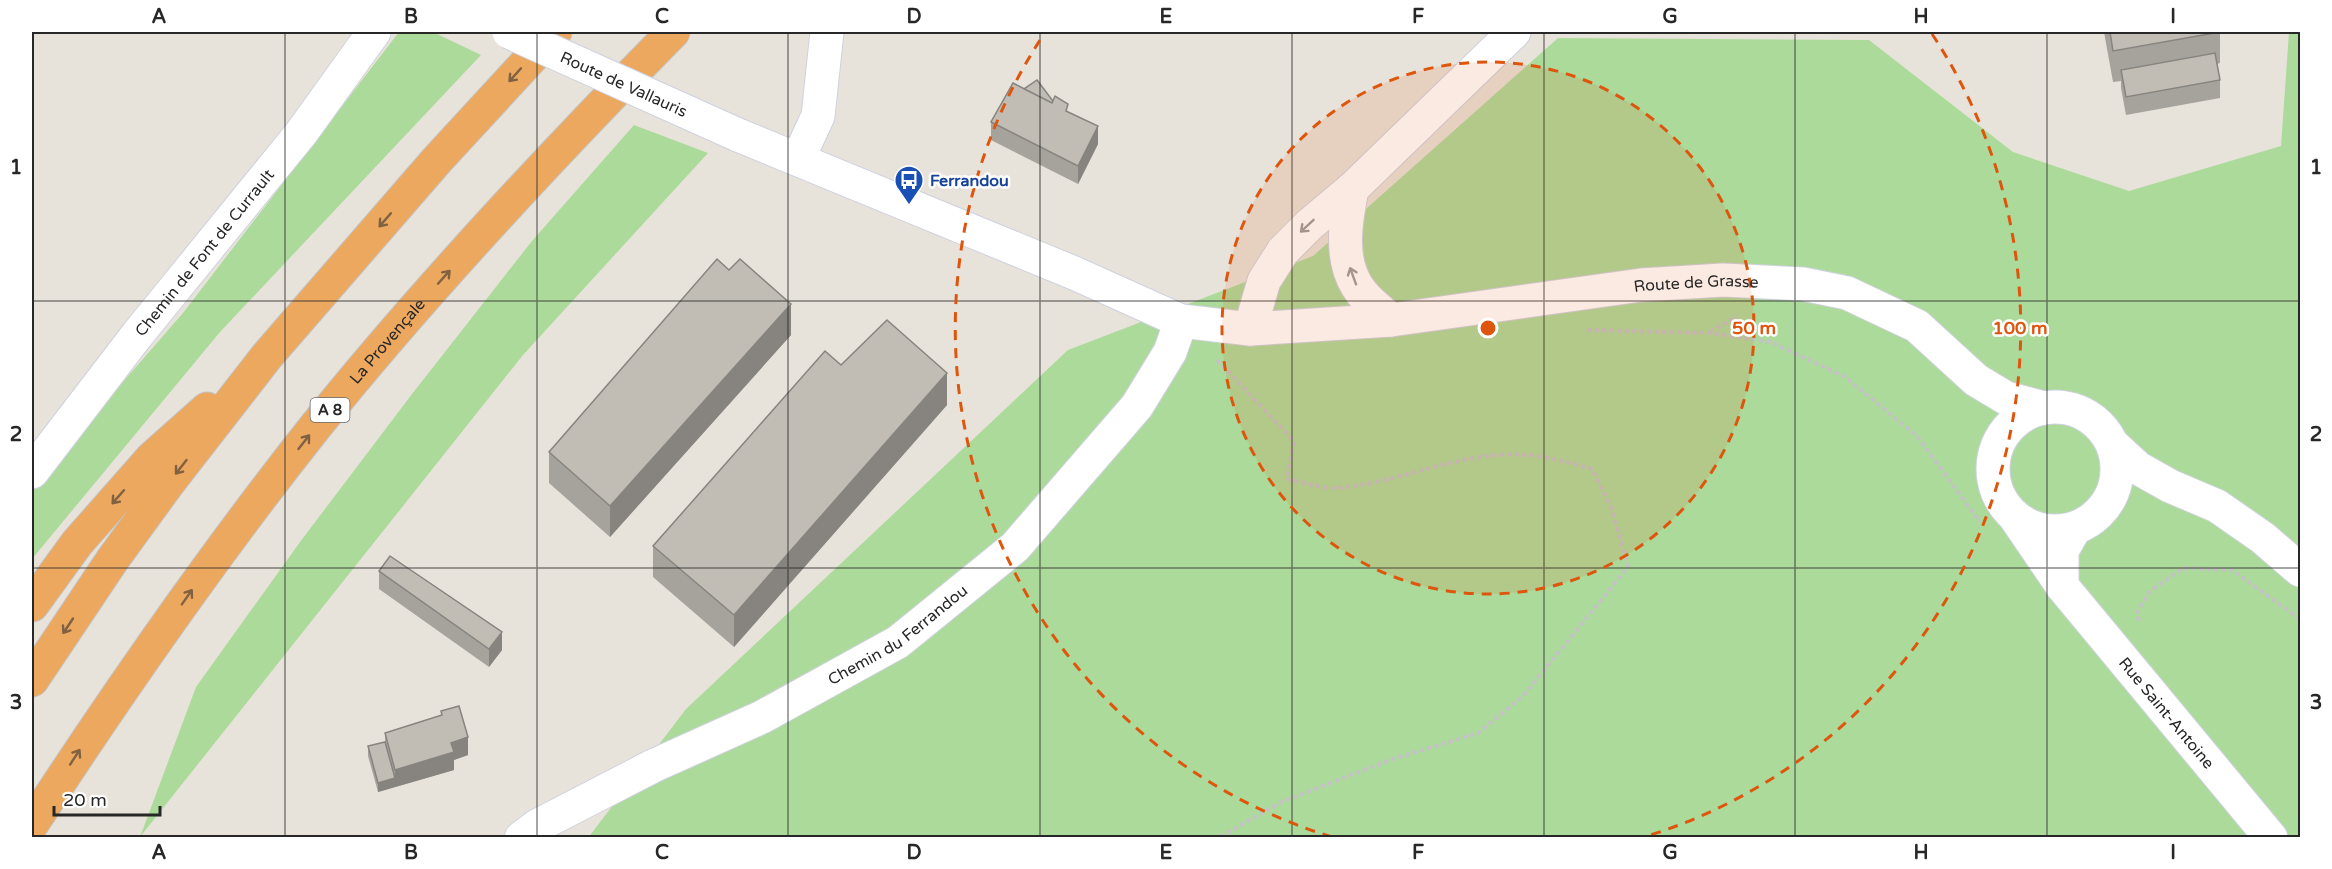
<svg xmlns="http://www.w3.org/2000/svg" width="2332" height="869" viewBox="0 0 2332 869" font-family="'Varela Round',sans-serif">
	<rect width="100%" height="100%" fill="#e8e3da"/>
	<path fill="#acda9b" d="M 399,32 L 433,32 L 481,55 L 220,332 L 32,559 L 32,492 L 54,461 L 183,313 Z
		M 2289,32 L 2300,32 L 2300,837 L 588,838 L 686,709 L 1068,350 L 1313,256 L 1558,38 L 1869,40 L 2013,152 L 2129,191 L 2281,146 Z
		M 634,125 L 708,153 L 523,355 L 140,837 L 196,687 L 300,542 L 412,394 L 532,241 Z"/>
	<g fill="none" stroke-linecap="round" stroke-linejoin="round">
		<g stroke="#cfd1df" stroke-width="35">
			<g id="street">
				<path d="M 798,159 L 818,116 L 827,32"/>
				<path d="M 1352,189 C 1346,220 1339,257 1357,286 C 1365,300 1379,309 1391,320"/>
				<path d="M 1250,329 L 1264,281 L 1283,251 L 1309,225 L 1352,189 L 1514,32"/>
				<path id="s1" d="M 32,472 L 137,335 L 302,132 L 374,32"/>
				<path id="s2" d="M 2015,517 L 2062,586 L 2271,838"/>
				<path d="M 2062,586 L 2062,551 L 2075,528"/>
				<path id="s3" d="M 521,838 L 537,826 L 653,766 L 762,717 L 898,642 L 1015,547 L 1137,406 L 1170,352 L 1181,321"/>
			</g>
		</g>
		<g stroke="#cfd1df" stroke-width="35">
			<g id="secondary">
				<path id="s4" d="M 738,135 L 1074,273 L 1181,321 L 1250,329 L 1391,320 L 1641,285 L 1723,280 L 1803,284 L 1847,293 L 1917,326 L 1976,380 L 2006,398 L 2044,408"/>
				<circle cx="2055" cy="469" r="62"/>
				<path d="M 2114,446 L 2138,468 L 2170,486 L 2217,506 L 2263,538 L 2300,570"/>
			</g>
		</g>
		<g stroke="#c3c3c3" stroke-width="35">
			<g id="highway">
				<path d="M 32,605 L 77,543 L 152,458 L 207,409"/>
				<path d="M 32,680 L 113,559 L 169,482 L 267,356 L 437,160 L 555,32"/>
				<path id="s5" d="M 32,824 C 121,688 214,554 315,427 C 426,289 549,158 673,32"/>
			</g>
		</g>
		<path stroke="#c3c3c3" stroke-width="4" stroke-dasharray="4.5 3" stroke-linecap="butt" d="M 1587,330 L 1710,333 L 1771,342 L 1845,377 L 1917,436 L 1980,522
			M 1710,332 L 1737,316
			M 1217,360 L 1294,441 L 1287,479 C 1302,482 1321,489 1336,488 C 1391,484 1444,459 1498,455 C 1531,452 1561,460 1592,469 L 1611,507 L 1628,567 L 1523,696 L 1478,733 L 1390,760 L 1281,802 L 1218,838
			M 2139,621 L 2137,612 L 2150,591 L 2183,568 L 2232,570 L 2300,619"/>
		<use href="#street" stroke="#fff" stroke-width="33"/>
		<use href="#secondary" stroke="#fff" stroke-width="33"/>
		<use href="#highway" stroke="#eda860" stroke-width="33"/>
		<g stroke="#cfd1df" stroke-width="35" stroke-linecap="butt">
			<g id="secondary-bridge">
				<path id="s6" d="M 509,32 L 738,135"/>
			</g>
		</g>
		<use href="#secondary-bridge" stroke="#fff" stroke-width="33"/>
	</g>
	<path fill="#a6a39c" d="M 2104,32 L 2220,32 L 2220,63 L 2217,64 L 2220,80 L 2220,98 L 2126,115 L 2121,88 L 2121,81 L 2113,82 Z
		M 1024,89 L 1053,101 L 1068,112 L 1098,144 L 1078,184 L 991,140 L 991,122 Z
		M 729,270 L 791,335 L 610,537 L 549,483 L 549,452 Z
		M 841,365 L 947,405 L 734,647 L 653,577 L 653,546 Z
		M 379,571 L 502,650 L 489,667 L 379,589 Z
		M 441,711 L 468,755 L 454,760 L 454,770 L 378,792 L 368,756 L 368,746 L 385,742 L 385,733 L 441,715 Z"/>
	<path fill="#87847f" d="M 1098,126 L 1098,144 L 1078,184 L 1078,166 Z
		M 791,304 L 791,335 L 610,537 L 610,506 Z
		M 947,373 L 947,405 L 734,647 L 734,615 Z
		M 502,632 L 502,650 L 489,667 L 489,649 Z
		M 468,737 L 468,755 L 454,760 L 454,770 L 378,792 L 378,783 L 395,778 L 395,770 L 451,743 Z"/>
	<path fill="#c1bdb5" stroke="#87847f" stroke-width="1.5" d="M 2110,32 L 2220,32 L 2113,51 Z
		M 2215,53 L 2220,80 L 2126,97 L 2121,70 Z
		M 1037,80 L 1053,101 L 1052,103 L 1024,89 Z
		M 1013,83 L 1052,103 L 1055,96 L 1068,104 L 1066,111 L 1098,126 L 1078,166 L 991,122 Z
		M 717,259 L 729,270 L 740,259 L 791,304 L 610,506 L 549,452 Z
		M 887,320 L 947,373 L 734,615 L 653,546 L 825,351 L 841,365 Z
		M 390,556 L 502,632 L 489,649 L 379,571 Z
		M 459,706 L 468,737 L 451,743 L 454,752 L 395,770 L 385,733 L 442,715 L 441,711 Z
		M 385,742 L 395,778 L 378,783 L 368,746 Z"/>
	<defs><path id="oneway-shaft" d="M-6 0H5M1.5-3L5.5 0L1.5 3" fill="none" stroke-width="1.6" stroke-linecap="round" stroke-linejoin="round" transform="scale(1.5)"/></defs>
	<g stroke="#806141">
		<use href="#oneway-shaft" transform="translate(515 75) rotate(132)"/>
		<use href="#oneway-shaft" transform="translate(385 220) rotate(131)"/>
		<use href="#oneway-shaft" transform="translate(444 277) rotate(-48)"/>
		<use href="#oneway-shaft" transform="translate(304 442) rotate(-52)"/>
		<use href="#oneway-shaft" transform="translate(181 467) rotate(128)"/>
		<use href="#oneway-shaft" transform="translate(118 497) rotate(131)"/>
		<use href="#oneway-shaft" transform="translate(187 597) rotate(-55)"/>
		<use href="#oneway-shaft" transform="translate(68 626) rotate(124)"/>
		<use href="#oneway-shaft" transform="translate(75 757) rotate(-57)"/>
	</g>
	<g stroke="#9e9e9e">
		<use href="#oneway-shaft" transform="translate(1307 226) rotate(137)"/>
		<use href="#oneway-shaft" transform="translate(1353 276) rotate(-110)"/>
	</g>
	<path fill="none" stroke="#272727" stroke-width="1.5" stroke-opacity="0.55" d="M 285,32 L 285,838M 537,32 L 537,838M 788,32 L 788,838M 1040,32 L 1040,838M 1292,32 L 1292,838M 1544,32 L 1544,838M 1795,32 L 1795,838M 2047,32 L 2047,838M 32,301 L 2300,301M 32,568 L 2300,568"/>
	<circle cx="1488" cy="328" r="266" fill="#de560d" fill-opacity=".12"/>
	<g fill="none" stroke="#de560d" stroke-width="3" stroke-dasharray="10 8">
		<circle cx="1488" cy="328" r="266"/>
		<path d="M1332 837A532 532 0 0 1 1044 34M1932 34A532 532 0 0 1 1644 837"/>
	</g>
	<defs>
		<g id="bus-pin" transform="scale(1.5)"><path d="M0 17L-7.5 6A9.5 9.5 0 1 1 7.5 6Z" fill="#1a4fb4" stroke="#fff"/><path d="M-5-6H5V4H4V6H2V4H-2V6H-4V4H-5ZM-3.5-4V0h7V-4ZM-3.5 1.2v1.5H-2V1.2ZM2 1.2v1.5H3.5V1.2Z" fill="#fff"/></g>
	</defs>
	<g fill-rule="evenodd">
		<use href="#bus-pin" x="909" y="180"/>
	</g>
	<g text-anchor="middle" stroke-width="5" stroke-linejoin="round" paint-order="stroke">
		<rect fill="#fff" stroke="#686868" stroke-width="1.5" x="310.5" y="398" width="39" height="24" rx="4.5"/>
		<g font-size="15" font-weight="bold" fill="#272727">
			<text x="330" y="415">A 8</text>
		</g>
		<g font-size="16" fill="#272727" stroke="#fff">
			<text dy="6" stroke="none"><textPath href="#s6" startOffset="126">Route de Vallauris</textPath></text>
			<text dy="6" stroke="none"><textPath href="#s1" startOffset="279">Chemin de Font de Currault</textPath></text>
			<text dy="6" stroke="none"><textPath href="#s4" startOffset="999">Route de Grasse</textPath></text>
			<text dy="6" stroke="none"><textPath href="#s5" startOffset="600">La Provençale</textPath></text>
			<text dy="6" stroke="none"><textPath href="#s3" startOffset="429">Chemin du Ferrandou</textPath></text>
			<text dy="6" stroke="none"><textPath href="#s2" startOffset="248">Rue Saint-Antoine</textPath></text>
		</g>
		<g font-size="16" font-weight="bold" fill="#164399" stroke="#fff" text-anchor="start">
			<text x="930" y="186">Ferrandou</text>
		</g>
	</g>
	<circle cx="1488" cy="328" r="9" fill="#de560d" stroke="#fff" stroke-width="3"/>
	<g font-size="18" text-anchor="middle" font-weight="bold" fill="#de560d" stroke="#fff" stroke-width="5" stroke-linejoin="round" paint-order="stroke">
		<text x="1754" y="334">50 m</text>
		<text x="2020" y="334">100 m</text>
	</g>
	<rect width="2332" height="869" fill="none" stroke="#ffffff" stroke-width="66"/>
	<path d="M54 806v9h106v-9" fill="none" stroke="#272727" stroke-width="3"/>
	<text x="63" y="806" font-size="18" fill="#272727" stroke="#ffffff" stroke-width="4.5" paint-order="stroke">20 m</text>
	<rect x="33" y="33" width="2266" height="803" fill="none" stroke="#272727" stroke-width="2"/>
	<g font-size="20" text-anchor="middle" font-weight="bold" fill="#272727">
		<text x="159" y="23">A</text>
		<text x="411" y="23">B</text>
		<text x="662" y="23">C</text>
		<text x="914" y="23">D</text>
		<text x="1166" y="23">E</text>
		<text x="1418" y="23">F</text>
		<text x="1670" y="23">G</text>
		<text x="1921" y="23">H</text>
		<text x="2173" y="23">I</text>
		<text x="16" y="174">1</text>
		<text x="2316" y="174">1</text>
		<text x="16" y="441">2</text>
		<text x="2316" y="441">2</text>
		<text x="16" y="709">3</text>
		<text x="2316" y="709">3</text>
		<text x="159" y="859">A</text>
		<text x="411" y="859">B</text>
		<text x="662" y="859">C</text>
		<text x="914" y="859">D</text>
		<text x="1166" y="859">E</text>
		<text x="1418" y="859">F</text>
		<text x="1670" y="859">G</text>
		<text x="1921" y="859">H</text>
		<text x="2173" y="859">I</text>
	</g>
</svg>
